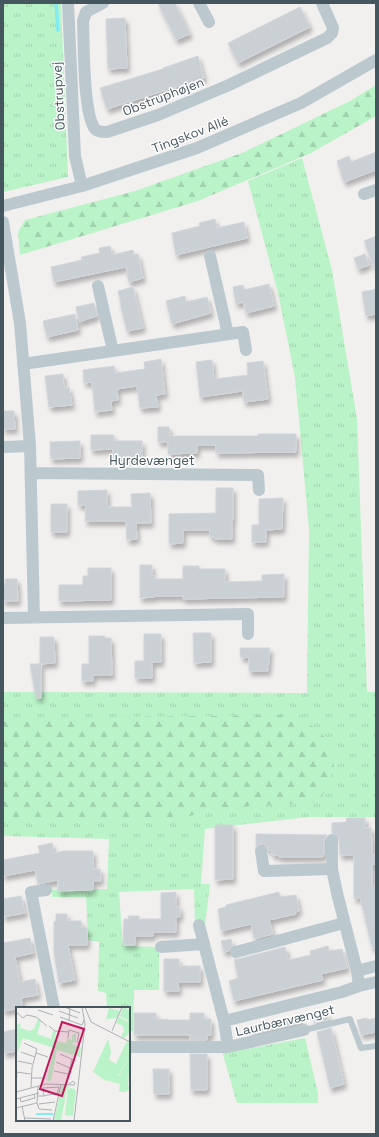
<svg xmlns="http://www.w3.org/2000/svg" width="379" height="1137" viewBox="0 0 379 1137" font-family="'Space Grotesk',sans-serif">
	<defs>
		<pattern id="grass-tufts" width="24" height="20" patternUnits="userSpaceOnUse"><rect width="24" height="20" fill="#baf3c8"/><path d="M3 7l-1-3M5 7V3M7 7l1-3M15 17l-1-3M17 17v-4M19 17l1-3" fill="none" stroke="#a1d2ae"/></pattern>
		<pattern id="forest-firs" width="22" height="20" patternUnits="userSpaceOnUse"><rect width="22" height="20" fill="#baf3c8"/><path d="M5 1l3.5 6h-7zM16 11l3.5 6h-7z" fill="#a1d2ae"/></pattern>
		<filter id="shadow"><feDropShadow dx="2.5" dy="4.5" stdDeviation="2" flood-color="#0004"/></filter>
	</defs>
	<rect width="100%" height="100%" fill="#f2efef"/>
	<path fill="url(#grass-tufts)" d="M 3,3 L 61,3 L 68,177 L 3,192 Z
		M 302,158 L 332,270 L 357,419 L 367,692 L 376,692 L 376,817 L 308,817 L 205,829 L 201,884 L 210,884 L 205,925 L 195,925 L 194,889 L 119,892 L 123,946 L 159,947 L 159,990 L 134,990 L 133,1031 L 129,1031 L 129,1008 L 107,1008 L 106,993 L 98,991 L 99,942 L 88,940 L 86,897 L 52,897 L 52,890 L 107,889 L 109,839 L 3,836 L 3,692 L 307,693 L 309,529 L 295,377 L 278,293 L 248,181 Z
		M 305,1038 L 318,1093 L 318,1103 L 237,1103 L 222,1051 L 242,1050 Z"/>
	<path fill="url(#forest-firs)" d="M 376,85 L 376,116 L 311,153 L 198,201 L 20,255 L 18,232 L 25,220 L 135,191 L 242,153 L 350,101 Z
		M 299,715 L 332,743 L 334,767 L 320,802 L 215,808 L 171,822 L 3,818 L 3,718 Z"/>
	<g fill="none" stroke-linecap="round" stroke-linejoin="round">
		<path stroke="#83ebf3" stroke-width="3.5" d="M 56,3 L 58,30"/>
	</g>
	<path fill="#cad0d4" stroke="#d2d6db" filter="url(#shadow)" d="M 158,3 L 175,3 L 190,34 L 176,40 Z
		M 300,7 L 310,27 L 238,63 L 228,43 Z
		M 125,18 L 127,68 L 108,69 L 106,19 Z
		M 198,56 L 204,78 L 107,109 L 100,88 L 163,69 L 163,68 Z
		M 376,152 L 376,170 L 344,182 L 337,161 L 349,156 L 351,162 Z
		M 215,219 L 217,228 L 244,222 L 247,238 L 176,255 L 172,233 L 200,226 L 199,223 Z
		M 376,236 L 376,269 L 375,269 L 364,241 Z
		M 110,246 L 112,255 L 133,250 L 134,255 L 138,254 L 143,278 L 129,282 L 126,267 L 54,282 L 51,267 L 82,260 L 81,257 L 100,253 L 99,248 Z
		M 365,254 L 369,265 L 358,269 L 354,258 Z
		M 269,284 L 274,306 L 246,313 L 243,302 L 236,304 L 233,287 L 243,285 L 244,290 Z
		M 133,287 L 143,328 L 127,331 L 120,303 L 121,303 L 118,291 Z
		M 376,289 L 376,314 L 366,316 L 362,292 Z
		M 185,296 L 186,302 L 207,297 L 211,313 L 172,324 L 166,301 Z
		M 94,303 L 97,316 L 79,322 L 76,307 Z
		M 75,314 L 78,330 L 47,337 L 43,321 Z
		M 161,359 L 165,394 L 156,395 L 158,407 L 140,408 L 137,386 L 117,389 L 118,400 L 111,401 L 112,410 L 95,412 L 92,382 L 84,383 L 83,370 L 114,366 L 115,373 L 145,369 L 144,362 Z
		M 212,360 L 214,379 L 248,375 L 247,363 L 263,361 L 268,399 L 244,402 L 243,391 L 200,397 L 196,362 Z
		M 63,374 L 64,388 L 69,387 L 72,405 L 49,407 L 45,376 Z
		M 3,411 L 14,411 L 15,429 L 3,429 Z
		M 158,427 L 169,427 L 170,436 L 258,436 L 258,434 L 296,434 L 296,452 L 216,453 L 216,445 L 197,445 L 197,453 L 168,454 L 168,442 L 158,442 Z
		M 91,435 L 114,435 L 114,441 L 142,441 L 142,458 L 113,459 L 113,449 L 91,450 Z
		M 80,441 L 80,458 L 51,459 L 50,442 Z
		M 216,488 L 233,488 L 233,520 L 232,520 L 232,539 L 215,539 L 215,537 L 210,537 L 210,530 L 183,530 L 183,543 L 169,544 L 169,514 L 216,513 Z
		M 107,490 L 107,507 L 132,507 L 131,494 L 150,493 L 151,523 L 136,523 L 137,539 L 127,540 L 126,521 L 85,521 L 86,505 L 78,505 L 78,491 Z
		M 283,498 L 282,529 L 266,530 L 266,542 L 252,542 L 252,525 L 259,525 L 259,499 Z
		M 51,504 L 67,504 L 67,532 L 51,532 Z
		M 140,565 L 152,565 L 152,576 L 155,576 L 155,579 L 183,579 L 183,566 L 199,566 L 199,569 L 225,569 L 225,582 L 262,581 L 262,575 L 284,574 L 284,597 L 183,599 L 183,596 L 155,596 L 155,597 L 140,598 Z
		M 88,568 L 111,568 L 111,600 L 59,601 L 59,585 L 83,585 L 83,576 L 88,576 Z
		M 5,579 L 17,579 L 18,601 L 3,601 L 3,585 L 5,585 Z
		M 193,633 L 211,633 L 211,662 L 194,663 Z
		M 144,634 L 161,634 L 161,662 L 152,662 L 152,678 L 135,678 L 135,661 L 144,661 Z
		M 89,636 L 105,636 L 105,638 L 111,638 L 112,675 L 93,675 L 93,681 L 82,681 L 82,664 L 89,664 Z
		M 40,637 L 54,637 L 55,663 L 40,664 Z
		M 240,648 L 270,648 L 268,671 L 249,671 L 249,657 L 241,658 Z
		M 30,664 L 41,664 L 41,698 L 36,698 Z
		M 347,818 L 365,818 L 365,828 L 371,828 L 371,837 L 372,837 L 372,855 L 376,855 L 376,864 L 372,864 L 372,887 L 376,886 L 376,947 L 372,948 L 360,897 L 354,899 L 354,855 L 340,855 L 339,837 L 332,833 L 332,823 L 346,822 Z
		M 215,825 L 233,825 L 233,879 L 215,880 Z
		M 256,834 L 327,835 L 324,840 L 324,855 L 323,855 L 323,857 L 279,857 L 279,855 L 272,855 L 272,850 L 268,850 L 264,844 L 260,844 L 256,846 Z
		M 52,843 L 54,853 L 63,851 L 93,851 L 93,869 L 100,869 L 101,881 L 93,881 L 93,890 L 58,891 L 58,880 L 38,884 L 35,870 L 3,876 L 3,860 L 40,853 L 38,846 Z
		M 176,892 L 176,907 L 180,907 L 180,917 L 176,917 L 176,932 L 153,932 L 153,936 L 135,936 L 135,945 L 123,945 L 124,919 L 129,919 L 128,916 L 139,916 L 139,919 L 161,919 L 161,893 Z
		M 279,892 L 280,897 L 296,895 L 299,911 L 295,912 L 296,914 L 269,920 L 273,934 L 254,939 L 251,924 L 221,931 L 218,909 L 226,907 L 226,905 Z
		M 21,896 L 25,913 L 3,917 L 3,899 Z
		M 56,914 L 67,914 L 67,921 L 81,921 L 82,927 L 87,928 L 87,945 L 68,945 L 75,980 L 59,983 L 54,953 L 54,922 L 56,921 Z
		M 30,938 L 33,953 L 15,957 L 20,982 L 35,979 L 38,995 L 21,998 L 23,1008 L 3,1011 L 3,943 Z
		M 231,939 L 232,946 L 229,951 L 224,952 L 221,941 Z
		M 328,946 L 329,951 L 342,949 L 347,968 L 321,974 L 323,980 L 234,1001 L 229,981 L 238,978 L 234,959 L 238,959 L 285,947 L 288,960 L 311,955 L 310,951 Z
		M 164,959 L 179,959 L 179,966 L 200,966 L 200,982 L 178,982 L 179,991 L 164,991 Z
		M 134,1013 L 156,1013 L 156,1019 L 171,1020 L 190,1020 L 190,1013 L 204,1013 L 204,1019 L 211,1019 L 211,1035 L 207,1035 L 207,1040 L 190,1040 L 190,1035 L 134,1035 Z
		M 327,1013 L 328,1020 L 315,1023 L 313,1017 Z
		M 299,1015 L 301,1023 L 252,1034 L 250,1027 Z
		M 367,1018 L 367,1020 L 376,1018 L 376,1032 L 361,1035 L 357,1020 Z
		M 331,1028 L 344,1084 L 330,1088 L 317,1032 Z
		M 17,1029 L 17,1051 L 4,1053 L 3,1032 Z
		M 190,1054 L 207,1054 L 207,1090 L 191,1090 Z
		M 153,1069 L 169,1069 L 169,1094 L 154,1094 Z"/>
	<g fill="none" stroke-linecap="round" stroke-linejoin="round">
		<path stroke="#bbc9cf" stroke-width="6" d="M 304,1030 L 350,1019 L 361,1048 L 376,1046"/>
		<path stroke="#bbc9cf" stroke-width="12" d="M 68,3 L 75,156 L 82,186
			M 103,3 L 86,12 L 83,21 C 84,44 83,113 95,129 C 98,132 102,132 107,132 L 158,115 L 229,85 L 327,38 L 332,33 L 333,28 L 322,3
			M 199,3 L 209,22
			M 364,194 L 376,190
			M 3,206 L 82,186 L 197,148 L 301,103 L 376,60
			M 3,222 L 20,323 L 30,446 L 34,617
			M 210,256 L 228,334
			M 98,286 L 113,351
			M 23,364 L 243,332 L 246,350
			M 3,447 L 30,446
			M 31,473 L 258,475 L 259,490
			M 3,618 L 248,614 L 248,634
			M 332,840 L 332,869 L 337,893 L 357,971
			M 261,851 L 264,871 L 332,869
			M 46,890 L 31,892 L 54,1008
			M 161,947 L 204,944
			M 236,952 L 344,923
			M 359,986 L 376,982
			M 224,1021 L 342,992 L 359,986 L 357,971 L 376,966
			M 129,1047 L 228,1047 L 224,1021 L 199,925
			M 228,1047 L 304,1030"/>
	</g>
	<g text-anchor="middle" stroke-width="3" stroke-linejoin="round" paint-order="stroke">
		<g font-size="13" fill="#45565e" stroke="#fff">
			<text transform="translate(58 96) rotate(-93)" y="5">Obstrupvej</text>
			<text transform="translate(163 96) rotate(-21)" y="5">Obstruphøjen</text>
			<text transform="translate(190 134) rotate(-21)" y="5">Tingskov Allé</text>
			<text x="152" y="465">Hyrdevænget</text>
			<text transform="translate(285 1020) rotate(-13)" y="5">Laurbærvænget</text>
		</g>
	</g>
	<g transform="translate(16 1007)">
		<rect width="114" height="114" fill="#f2efef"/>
		<path d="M 107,0 L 114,3 L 114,15 L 104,9 ZM 93,1 L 104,4 L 101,11 L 90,12 ZM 103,10 L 114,16 L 114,26 L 108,31 L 105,29 L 108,24 L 107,19 L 100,16 ZM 22,12 L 25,14 L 21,27 L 35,32 L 37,24 L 40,25 L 39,34 L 50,36 L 52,31 L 56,34 L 56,28 L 60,26 L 60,36 L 57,35 L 56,37 L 65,41 L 64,50 L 41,43 L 35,74 L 31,74 L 32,67 L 38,41 L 7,31 L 0,49 L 1,18 L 5,16 L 4,21 L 14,24 L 18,22 ZM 114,48 L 112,79 L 114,81 L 110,85 L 103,85 L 104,77 L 92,74 L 103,69 ZM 46,77 L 54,80 L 51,82 L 45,114 L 38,113 ZM 56,81 L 60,84 L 57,109 L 49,108 L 52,82 Z" fill="#baf3c8"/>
		<path d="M 92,32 L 95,46 L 93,53 L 100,57 L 111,34 L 114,36 L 114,48 L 101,71 L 90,74 L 77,65 ZM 43,36 L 64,42 L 64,48 L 42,41 Z" fill="#baf3c8"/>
		<path fill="none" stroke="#83ebf3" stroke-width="2" d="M 20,107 L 37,107"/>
		<path fill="none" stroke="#adb2b5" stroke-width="1" d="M 48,0 L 64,6M 69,0 L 75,15 L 114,35M 22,3 L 37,8M 43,4 L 62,11M 0,5 L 7,11 L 11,8 L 20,10 L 31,19M 44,10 L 66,18 L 68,13M 53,14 L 54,0M 33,19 L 39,24 L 53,25M 96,24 L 106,0M 52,31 L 53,23 L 63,26 L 61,36M 8,36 L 21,42 L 16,61 L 15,81M 5,45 L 19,50M 20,46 L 32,50M 44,47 L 60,54M 2,54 L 16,57M 40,55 L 54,61M 38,64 L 52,67M 0,65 L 15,67M 15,71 L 29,71M 50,77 L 56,52M 0,78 L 1,65M 0,85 L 30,77 L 58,78 L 59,76 L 57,74 L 53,77M 22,89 L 28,89 L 31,88 L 41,87 L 43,80 L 27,81 L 28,89M 4,91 L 5,95 L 15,92 L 19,91 L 18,87M 0,92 L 23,86M 21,96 L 23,102 L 36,103M 23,97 L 39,95M 6,99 L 9,114M 0,101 L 21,96 L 22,79M 8,111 L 35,112M 37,114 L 45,77M 58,114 L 69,17 L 66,0"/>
		<path fill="#c2185b" fill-opacity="0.15" stroke="#c2185b" stroke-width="2" d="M 46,15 L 68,22 L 46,89 L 24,82 Z"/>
		<rect width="114" height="114" fill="none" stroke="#45565e" stroke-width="2"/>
	</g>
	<rect width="379" height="1137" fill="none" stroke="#45565e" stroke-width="8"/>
</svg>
